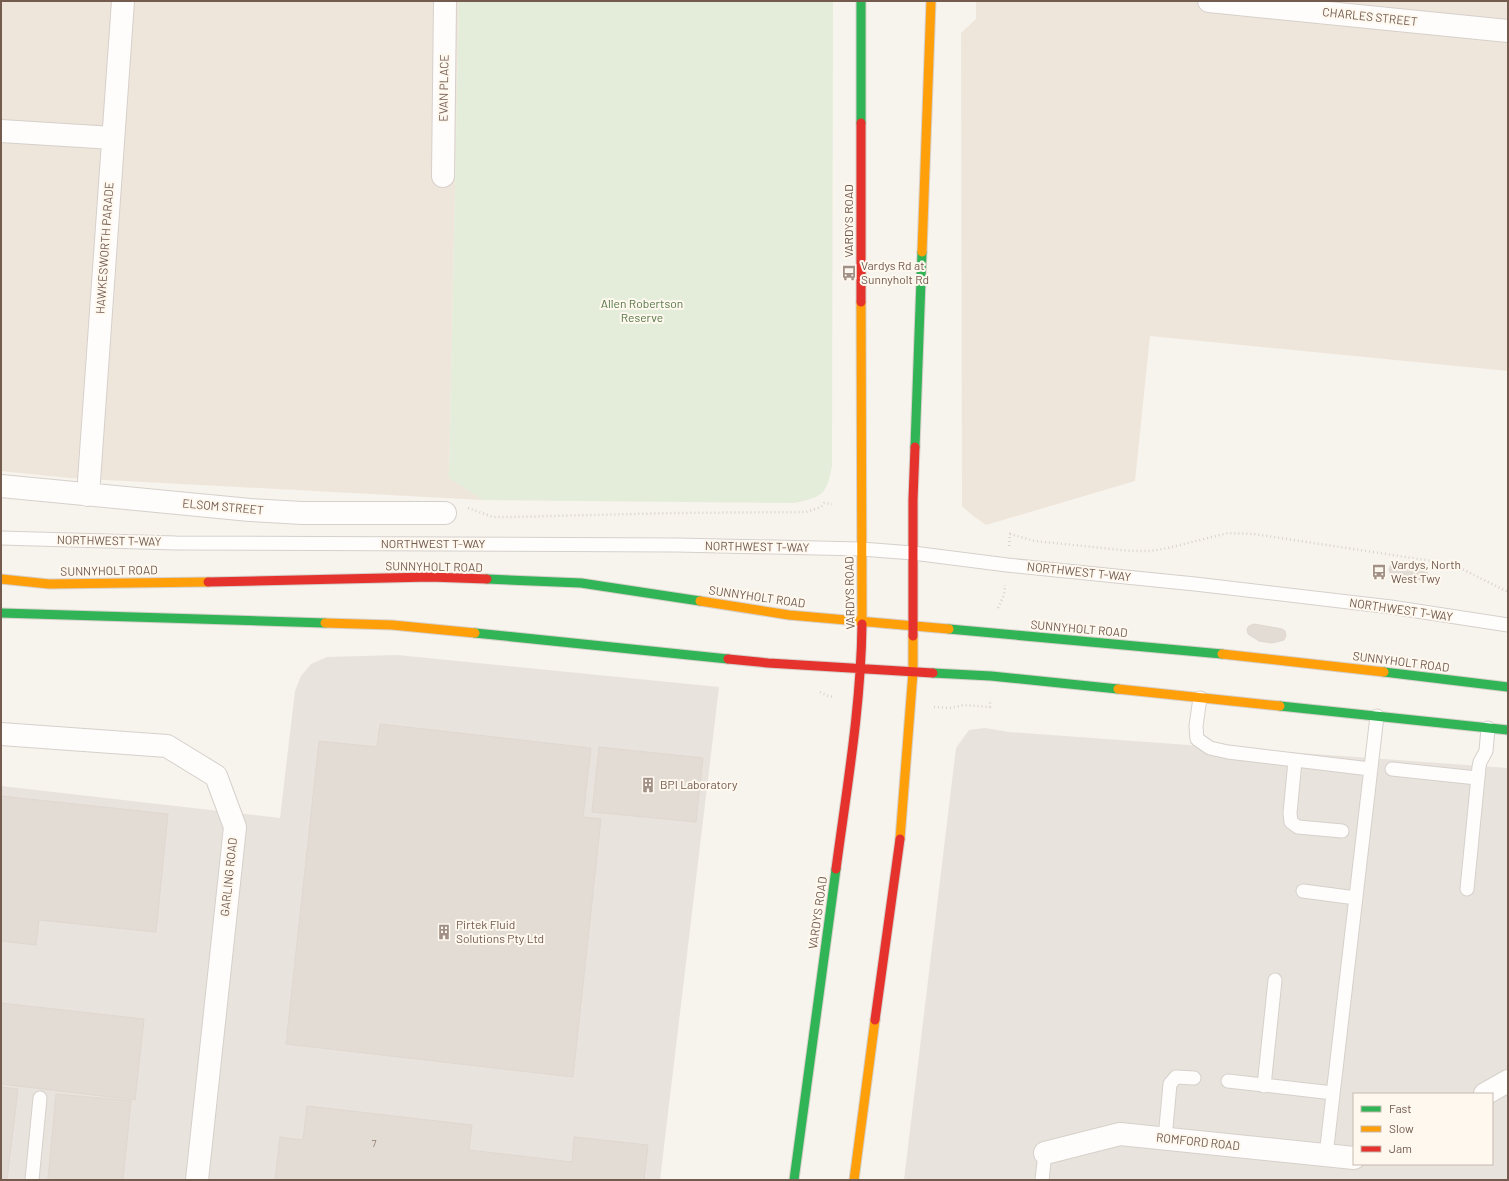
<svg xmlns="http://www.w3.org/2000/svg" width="1509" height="1181" viewBox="0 0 1509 1181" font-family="Barlow,sans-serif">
	<rect width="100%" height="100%" fill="#f7f3ed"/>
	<path fill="#efe6db" d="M 1,1 L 459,1 L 449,477 L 483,500 L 69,478 L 1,471 Z
		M 976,1 L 1508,1 L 1508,371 L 1150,336 L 1135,481 L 986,525 L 972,515 L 962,506 L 961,33 L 976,19 Z"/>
	<path fill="#e9e3dd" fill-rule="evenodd" d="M 397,655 L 719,687 L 660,1180 L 1,1180 L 1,786 L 280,818 L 295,691 L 301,676 L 311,664 L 327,657 Z
		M 985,728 L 1009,732 L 1508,768 L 1508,1180 L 904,1180 L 956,748 L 969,730 ZM 1354,1094 L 1492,1094 L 1492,1164 L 1354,1164 Z"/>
	<path fill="#e4edd9" d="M 459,1 L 833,1 L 832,466 C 826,495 824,496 795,503 L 483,500 L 449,478 Z"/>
	<path fill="#e3dcd4" stroke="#dfd7d0" d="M 1403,562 L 1417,564 L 1427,571 L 1428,575 L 1426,579 L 1422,580 L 1393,576 L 1390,573 L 1389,569 L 1391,565 Z
		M 1254,624 L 1282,629 L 1285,631 L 1286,636 L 1284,640 L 1272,643 L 1259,641 L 1248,634 L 1247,629 L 1249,626 Z
		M 380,724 L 591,748 L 583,817 L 601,819 L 573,1077 L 286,1044 L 319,741 L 377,747 Z
		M 599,747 L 703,758 L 696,822 L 592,812 Z
		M 1,796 L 168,814 L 156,932 L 39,920 L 36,945 L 1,941 Z
		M 1,1003 L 144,1019 L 135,1100 L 1,1084 Z
		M 1,1087 L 18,1089 L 7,1180 L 1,1180 Z
		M 56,1094 L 131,1101 L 123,1180 L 48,1180 Z
		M 307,1106 L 472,1125 L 469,1150 L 572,1162 L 574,1137 L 648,1145 L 644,1180 L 275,1180 L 280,1137 L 303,1140 Z"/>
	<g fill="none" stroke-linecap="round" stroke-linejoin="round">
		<g stroke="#d6d0cb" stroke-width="15">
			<path id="lane" d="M 1,538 L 176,543 L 677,545 L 861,549 L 913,553 L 1007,565 L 1195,584 L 1391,607 L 1508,625
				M 1200,698 L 1196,726 L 1197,739 L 1210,748 L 1228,752 L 1370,769
				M 1295,761 L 1290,813 L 1291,822 L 1298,827 L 1342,831
				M 1392,769 L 1477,778
				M 1467,889 L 1479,767 L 1480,762 L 1486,751 L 1488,728
				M 1303,891 L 1356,898
				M 1228,1081 L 1333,1093
				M 1264,1086 L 1275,980
				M 1165,1138 L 1170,1084 L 1176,1077 L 1194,1078
				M 1326,1155 L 1377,716
				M 32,1180 L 40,1098
				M 1042,1180 L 1045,1153"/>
		</g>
		<g stroke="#d6d0cb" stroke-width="24">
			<path id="street" d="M 1209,1 L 1508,31
				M 1,131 L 113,138
				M 443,176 L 445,1
				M 1,486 L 250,510 L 302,513 L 445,513
				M 88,495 L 123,1
				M 1,734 L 167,746 L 216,776 L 235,827 L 197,1180
				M 1485,1094 L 1508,1081
				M 1045,1153 L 1120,1134 L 1354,1158"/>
		</g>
		<g stroke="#d7d0cb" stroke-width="11">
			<path id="fast" d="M 861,1 L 861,123
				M 915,447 L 922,252
				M 487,579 L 581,583 L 700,601
				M 1,613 L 325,623
				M 949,629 L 1222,654
				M 475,633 L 728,659
				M 1384,672 L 1508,687
				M 933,673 L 991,676 L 1118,689
				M 1280,706 L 1508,730
				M 794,1180 L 836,869"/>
		</g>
		<g stroke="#d7d0cb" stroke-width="11">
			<path id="slow" d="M 922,252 L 931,1
				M 861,302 L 862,624
				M 1,579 L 49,584 L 208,582
				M 700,601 L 789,615 L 949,629
				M 325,623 L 392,625 L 475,633
				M 1222,654 L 1384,672
				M 1118,689 L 1280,706
				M 900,839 L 913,672 L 913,636
				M 854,1180 L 875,1020"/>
		</g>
		<g stroke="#d7d0cb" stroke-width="11">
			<path id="jam" d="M 861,123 L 861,302
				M 208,582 L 430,577 L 487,579
				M 913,636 L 913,500 L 915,447
				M 728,659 L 768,663 L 933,673
				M 836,869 C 847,787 861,706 862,624
				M 875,1020 L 900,839"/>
		</g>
		<path stroke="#d9d2cf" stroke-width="2.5" stroke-dasharray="1 3" stroke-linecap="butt" d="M 468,508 L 493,517 L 512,517 L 673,513 L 806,512 L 821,507 L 824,503 L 832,504
			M 1009,546 L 1010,534 L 1035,541 L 1131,551 L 1150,551 L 1168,548 L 1228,533 L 1254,534 L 1452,564 L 1508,592
			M 998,608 L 1004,595 L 1005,585
			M 820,692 L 828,696 L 833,697
			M 934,707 L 951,708 L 964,705 L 990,707 L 990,701"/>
		<use href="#lane" stroke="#fefdfc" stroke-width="13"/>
		<use href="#street" stroke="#fefdfc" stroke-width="22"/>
		<use href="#fast" stroke="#30b455" stroke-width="9"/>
		<use href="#slow" stroke="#ff9f0a" stroke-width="9"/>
		<use href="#jam" stroke="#e5322d" stroke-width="9"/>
	</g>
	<defs>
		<g id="bus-bare" transform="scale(1.2)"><path d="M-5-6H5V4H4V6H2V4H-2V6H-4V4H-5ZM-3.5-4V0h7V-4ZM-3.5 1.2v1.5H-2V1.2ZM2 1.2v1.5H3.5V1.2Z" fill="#a19086" stroke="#fef8ef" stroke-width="2.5" paint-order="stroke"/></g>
		<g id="building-bare" transform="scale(1.2)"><path d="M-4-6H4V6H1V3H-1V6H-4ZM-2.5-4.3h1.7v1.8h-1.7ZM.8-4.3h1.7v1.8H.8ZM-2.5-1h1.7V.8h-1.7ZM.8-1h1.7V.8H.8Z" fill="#a19086" stroke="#fef8ef" stroke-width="2.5" paint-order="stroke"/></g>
	</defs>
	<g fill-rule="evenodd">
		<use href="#bus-bare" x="849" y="273"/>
		<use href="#bus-bare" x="1379" y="572"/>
		<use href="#building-bare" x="648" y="785"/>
		<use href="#building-bare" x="444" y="932"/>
	</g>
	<g text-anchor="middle" stroke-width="4" stroke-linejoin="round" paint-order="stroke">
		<g font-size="10" fill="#917d72">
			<text x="374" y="1147">7</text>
		</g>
		<g font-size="12" fill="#735b4e" stroke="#fef8ef">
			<text transform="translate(1370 17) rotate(6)" y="4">CHARLES STREET</text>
			<text transform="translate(444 88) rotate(-89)" y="4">EVAN PLACE</text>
			<text transform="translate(849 221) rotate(-90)" y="4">VARDYS ROAD</text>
			<text transform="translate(105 248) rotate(-86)" y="4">HAWKESWORTH PARADE</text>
			<text transform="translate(223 507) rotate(5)" y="4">ELSOM STREET</text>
			<text transform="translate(109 541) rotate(1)" y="4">NORTHWEST T-WAY</text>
			<text x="433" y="548">NORTHWEST T-WAY</text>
			<text transform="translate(757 547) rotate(1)" y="4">NORTHWEST T-WAY</text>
			<text transform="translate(434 567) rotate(1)" y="4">SUNNYHOLT ROAD</text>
			<text transform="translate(109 571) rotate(-1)" y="4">SUNNYHOLT ROAD</text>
			<text transform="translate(1079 572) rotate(6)" y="4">NORTHWEST T-WAY</text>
			<text transform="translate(850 593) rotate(-91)" y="4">VARDYS ROAD</text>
			<text transform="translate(757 597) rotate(8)" y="4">SUNNYHOLT ROAD</text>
			<text transform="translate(1401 610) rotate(8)" y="4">NORTHWEST T-WAY</text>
			<text transform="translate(1079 629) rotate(5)" y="4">SUNNYHOLT ROAD</text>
			<text transform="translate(1401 662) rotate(7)" y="4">SUNNYHOLT ROAD</text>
			<text transform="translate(229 877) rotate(-84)" y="4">GARLING ROAD</text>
			<text transform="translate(818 913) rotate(-82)" y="4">VARDYS ROAD</text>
			<text transform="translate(1198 1142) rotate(6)" y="4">ROMFORD ROAD</text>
		</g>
		<g font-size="12" fill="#735b4e" stroke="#fef8ef" text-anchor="start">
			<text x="861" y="270">Vardys Rd at<tspan x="861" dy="14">Sunnyholt Rd</tspan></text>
			<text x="1391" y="569">Vardys, North<tspan x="1391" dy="14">West Twy</tspan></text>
			<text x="660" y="789">BPI Laboratory</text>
			<text x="456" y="929">Pirtek Fluid<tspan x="456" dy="14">Solutions Pty Ltd</tspan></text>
		</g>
		<g font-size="12" fill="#557847" stroke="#fef8ef">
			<text x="642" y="308">Allen Robertson<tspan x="642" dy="14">Reserve</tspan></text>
		</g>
	</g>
	<rect width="1509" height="1181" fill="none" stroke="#735b4e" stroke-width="4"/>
	<rect x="1353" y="1093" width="140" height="72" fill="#fef8ef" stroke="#c6b9af"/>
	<rect x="1361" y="1106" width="20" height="6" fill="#30b455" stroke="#c6b9af"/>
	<text x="1389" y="1113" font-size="12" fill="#735b4e">Fast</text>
	<rect x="1361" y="1126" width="20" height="6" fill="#ff9f0a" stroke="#c6b9af"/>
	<text x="1389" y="1133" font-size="12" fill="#735b4e">Slow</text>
	<rect x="1361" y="1146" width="20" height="6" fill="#e5322d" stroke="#c6b9af"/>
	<text x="1389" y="1153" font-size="12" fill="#735b4e">Jam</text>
</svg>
